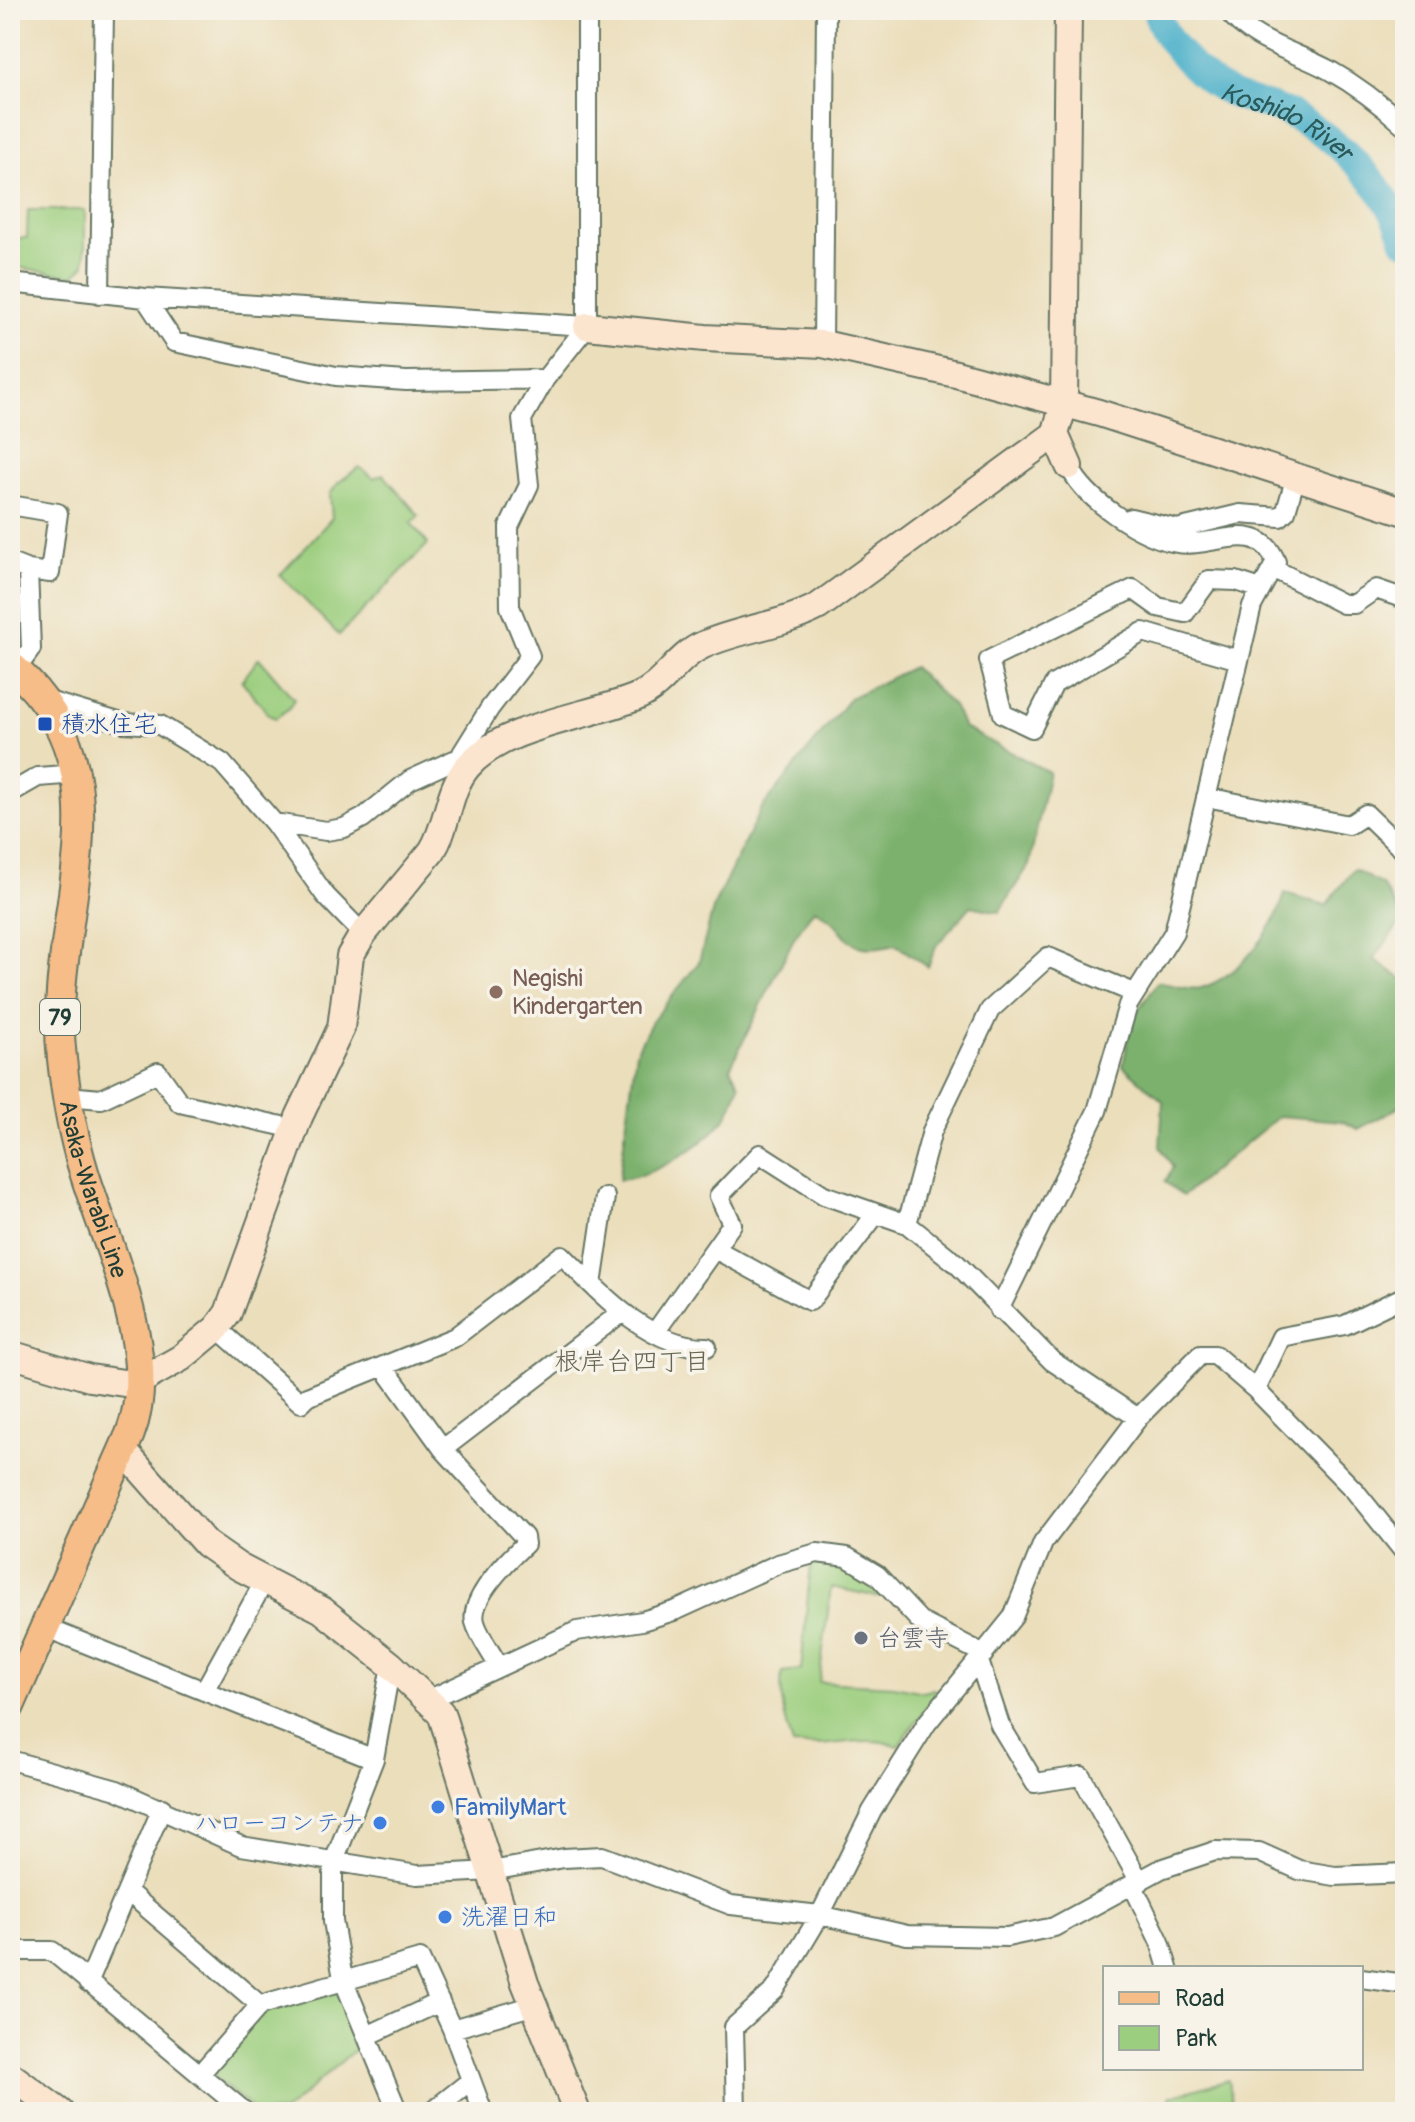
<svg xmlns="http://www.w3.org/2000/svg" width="1415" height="2122" viewBox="0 0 1415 2122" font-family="Pangolin,'Klee One',sans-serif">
	<rect width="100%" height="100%" fill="#f7f3e8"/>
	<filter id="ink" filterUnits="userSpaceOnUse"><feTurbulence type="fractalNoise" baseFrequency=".0125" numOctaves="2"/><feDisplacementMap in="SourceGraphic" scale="16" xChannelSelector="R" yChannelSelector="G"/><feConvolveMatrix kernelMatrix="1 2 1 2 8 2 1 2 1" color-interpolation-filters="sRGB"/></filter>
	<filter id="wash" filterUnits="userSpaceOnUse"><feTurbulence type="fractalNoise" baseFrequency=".006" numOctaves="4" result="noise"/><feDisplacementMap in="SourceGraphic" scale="32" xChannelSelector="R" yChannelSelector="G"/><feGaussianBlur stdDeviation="1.8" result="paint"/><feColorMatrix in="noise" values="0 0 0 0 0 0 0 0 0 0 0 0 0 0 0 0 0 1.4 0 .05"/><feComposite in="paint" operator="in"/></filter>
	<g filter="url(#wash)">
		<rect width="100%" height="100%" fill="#ebdebb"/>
		<path fill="#9bce7e" stroke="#5d8659" stroke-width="2" d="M 28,210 L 85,210 L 85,265 L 73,276 L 10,266 L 10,238 L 27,238 Z
			M 359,467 L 374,478 L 383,474 L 419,516 L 411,523 L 428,544 L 339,635 L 280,575 L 332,518 L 330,494 L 338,483 Z
			M 259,658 L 294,699 L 289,708 L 276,718 L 270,716 L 242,681 Z
			M 811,1562 L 846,1565 L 882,1590 L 879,1597 L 831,1587 L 819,1682 L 894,1686 L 924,1692 L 934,1689 L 937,1694 L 898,1746 C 865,1734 831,1748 793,1745 C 785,1720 779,1699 782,1672 L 801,1670 Z
			M 339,1989 L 360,2045 L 284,2112 L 256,2112 L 214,2077 L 213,2069 L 263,2009 Z
			M 1229,2080 L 1233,2112 L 1172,2112 L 1170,2096 Z"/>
		<path fill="#7cb16d" stroke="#4e7750" stroke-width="2" d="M 913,667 L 953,706 L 964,728 L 1049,772 L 1029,865 L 999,912 L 971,906 L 936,946 L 928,967 L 895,944 C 838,959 853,926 814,909 L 794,938 L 730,1068 L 740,1085 C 735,1096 732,1111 724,1120 C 700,1148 655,1176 619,1180 L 636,1052 L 651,1023 L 699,962 L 714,905 L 761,809 L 850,698 Z
			M 1354,869 L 1382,885 L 1403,919 L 1374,959 L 1405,981 L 1405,1104 L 1358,1129 L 1342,1121 L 1279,1116 L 1183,1196 L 1165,1182 L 1173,1167 L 1160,1147 L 1163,1101 L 1123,1066 L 1132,1018 L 1158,982 C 1170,984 1190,991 1201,988 C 1239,977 1275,930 1285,893 L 1326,905 Z"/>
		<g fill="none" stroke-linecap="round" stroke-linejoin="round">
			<path stroke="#4bb0ca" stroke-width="28" id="s1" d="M 1156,10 C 1165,44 1202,81 1234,95 C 1252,103 1275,105 1292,115 C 1341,141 1389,188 1405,241"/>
		</g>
	</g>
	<g filter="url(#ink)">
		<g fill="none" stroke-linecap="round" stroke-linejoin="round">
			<g stroke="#667563" stroke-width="22">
				<path id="street" d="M 1227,10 C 1252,42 1294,51 1329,70 C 1356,85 1382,105 1405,126
					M 10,283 L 145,298 L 587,326
					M 100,294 L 104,10
					M 145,298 L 174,342 L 336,376 L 406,381 L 545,379
					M 823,344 L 826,10
					M 10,505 L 58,513 L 50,573 L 28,570
					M 1131,518 L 1177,529 L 1240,514 L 1280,517 L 1286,511 L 1296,476
					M 10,563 L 28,570 L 31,649 L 23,660 L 10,664
					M 1274,569 L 1343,604 L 1354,604 L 1376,589 L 1405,599
					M 1239,660 L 1143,632 L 1054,684 L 1032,728 L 1003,714 L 989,660 L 1133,589 L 1158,607 L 1185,613 L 1209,580 L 1236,581 L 1261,589
					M 42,699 L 122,723 L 160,725 L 222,763 L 274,823 L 325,895 L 363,934
					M 10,793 L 38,777 L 77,774
					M 1206,797 L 1349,825 L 1366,814 L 1405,852
					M 274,823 L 326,831 L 344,828 L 363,818 L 410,780 L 454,760 L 468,766 L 462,753 L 490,708 L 530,656 L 510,607 L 509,527 L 529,485 L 522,419 L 545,379 L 587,326 L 587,10
					M 67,1096 L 101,1099 L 158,1072 L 180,1103 L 295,1129
					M 907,1224 L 932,1131 L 990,1010 L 1048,957 L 1134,993
					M 715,1249 L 810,1301 L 876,1214
					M 592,1285 L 605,1197
					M 999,1310 L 1097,1111 L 1128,1005 L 1174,932 L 1252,606 L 1276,562 C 1258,516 1212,549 1177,543 C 1141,537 1085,500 1069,466
					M 217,1328 L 301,1403 L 307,1397 L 455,1337 L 562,1255 C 599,1292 650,1348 707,1347
					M 656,1331 L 732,1224 L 719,1196 L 760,1154 L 824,1195 L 907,1224 L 957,1264 L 1052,1361 L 1138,1418
					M 383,1366 L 443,1449 L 524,1537 L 525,1544 C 509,1559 469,1598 475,1622 C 479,1637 492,1653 499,1667
					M 1256,1390 L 1281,1337 L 1345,1325 L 1405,1296
					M 443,1449 L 621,1313
					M 44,1627 L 374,1759
					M 979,1661 L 1000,1725 L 1035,1783 L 1081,1776 L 1140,1882
					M 391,1665 L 374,1759 L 333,1864 L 333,1921 L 343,1979 L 398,2112
					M 204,1691 L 265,1580
					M 430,1699 L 577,1631 L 642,1621 L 677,1610 L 778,1564 L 817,1553 L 847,1557 L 877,1575 L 921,1622 L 984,1654
					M 10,1760 L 117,1790 L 241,1846 L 417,1875 L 491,1871 L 564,1858 L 602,1856 L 731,1905 L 820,1915 L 907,1935 L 1007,1937 L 1054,1927 L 1161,1869 L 1215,1851 L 1259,1852 L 1299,1870 L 1335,1876 L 1405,1873
					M 1133,1886 L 1160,1942 L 1168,1968
					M 127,1891 L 260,2005 L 420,1959 L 452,2029 L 483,2112
					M 10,1951 L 52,1951 L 245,2112
					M 1361,1978 L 1405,1984
					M 88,1983 L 162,1808
					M 452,2029 L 535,2005
					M 367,2036 L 440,2002
					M 200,2074 L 260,2005
					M 431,2112 L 470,2081
					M 736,2112 L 734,2027 L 775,1990 L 820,1915 L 872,1811 L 927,1723 L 1013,1617 L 1043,1543 L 1138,1418 L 1200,1355 L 1215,1355 L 1256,1390 L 1355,1491 L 1405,1553"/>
			</g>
			<g stroke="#667563" stroke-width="30">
				<path id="secondary" d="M 1068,10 L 1064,405 L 1055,434 L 1069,466
					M 587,326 L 705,338 L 823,344 L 956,374 L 1099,413 L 1405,512
					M 10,1354 L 90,1378 L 124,1383 L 142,1380 L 181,1358 L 217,1328 L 228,1313 L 299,1117 L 341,1028 L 350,956 L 363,934 L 432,851 C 449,824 447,790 468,766 C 504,725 588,717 637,697 C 665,685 676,657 703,645 C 741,628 782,626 819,606 L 1055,434
					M 123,1450 L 206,1544 L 239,1567 L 322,1610 L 391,1665 L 441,1713 L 525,1983 L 577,2112
					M 10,2075 L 60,2112"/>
			</g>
			<g stroke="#667563" stroke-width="32">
				<g id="primary">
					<path id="s2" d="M 10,665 C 139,775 45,918 62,1059 C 66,1097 73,1136 84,1172 C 108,1250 161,1355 130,1434 L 10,1706"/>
				</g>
			</g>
			<use href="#street" stroke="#fff" stroke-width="18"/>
			<use href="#secondary" stroke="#fce5cf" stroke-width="26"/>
			<use href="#primary" stroke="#f7bd88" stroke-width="28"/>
		</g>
	</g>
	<rect fill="#1a4fb4" stroke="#f7f3e8" stroke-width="3" x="37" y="716" width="16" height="16" rx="4"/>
	<circle fill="#8d6e63" stroke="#f7f3e8" stroke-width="3" cx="496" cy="992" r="8"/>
	<circle fill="#6b7280" stroke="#f7f3e8" stroke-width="3" cx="861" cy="1638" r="8"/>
	<g fill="#3f7fe0" stroke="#f7f3e8" stroke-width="3">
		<circle cx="438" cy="1807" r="8"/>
		<circle cx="380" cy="1823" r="8"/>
		<circle cx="445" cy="1917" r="8"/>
	</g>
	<g text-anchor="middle" stroke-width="7" stroke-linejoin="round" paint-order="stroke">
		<rect fill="#f7f3e8" stroke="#60746a" stroke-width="2" x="40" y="999" width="40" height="36" rx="6"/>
		<g font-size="22" font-weight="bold" fill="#1f3d34">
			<text x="60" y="1025">79</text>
		</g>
		<g font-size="24" fill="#164399" stroke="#f7f3e8" text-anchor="start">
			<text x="61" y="732">積水住宅</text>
		</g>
		<g font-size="24" fill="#785e54" stroke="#f7f3e8" text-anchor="start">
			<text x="512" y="986">Negishi<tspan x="512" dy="28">Kindergarten</tspan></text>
		</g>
		<g font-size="24" fill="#1f3d34" stroke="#f7f3e8">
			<text dy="8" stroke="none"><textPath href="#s2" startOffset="550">Asaka-Warabi Line</textPath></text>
		</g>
		<g font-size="24" fill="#5b616d" stroke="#f7f3e8" text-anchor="start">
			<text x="877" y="1646">台雲寺</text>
		</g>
		<g font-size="24" fill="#366cbe" stroke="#f7f3e8" text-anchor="start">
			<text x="454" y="1815">FamilyMart</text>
			<text x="364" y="1831" text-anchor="end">ハローコンテナ</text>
			<text x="461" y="1925">洗濯日和</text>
		</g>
		<g font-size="26" font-style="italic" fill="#2a5a5a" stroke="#f7f3e8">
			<text dy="9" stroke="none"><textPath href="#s1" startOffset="178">Koshido River</textPath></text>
		</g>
		<g font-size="26" fill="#666652" stroke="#f7f3e8">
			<text x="632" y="1370">根岸台四丁目</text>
		</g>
	</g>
	<rect width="1415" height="2122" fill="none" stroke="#f7f3e8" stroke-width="40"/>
	<rect x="1103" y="1966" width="260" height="104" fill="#f7f3e8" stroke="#a1aaa0" stroke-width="2"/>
	<rect x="1119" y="1992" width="40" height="12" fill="#f7bd88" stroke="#a1aaa0" stroke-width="2"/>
	<text x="1175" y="2006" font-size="24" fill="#1f3d34">Road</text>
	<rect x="1119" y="2026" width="40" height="24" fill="#9bce7e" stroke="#a1aaa0" stroke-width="2"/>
	<text x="1175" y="2046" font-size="24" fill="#1f3d34">Park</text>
</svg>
